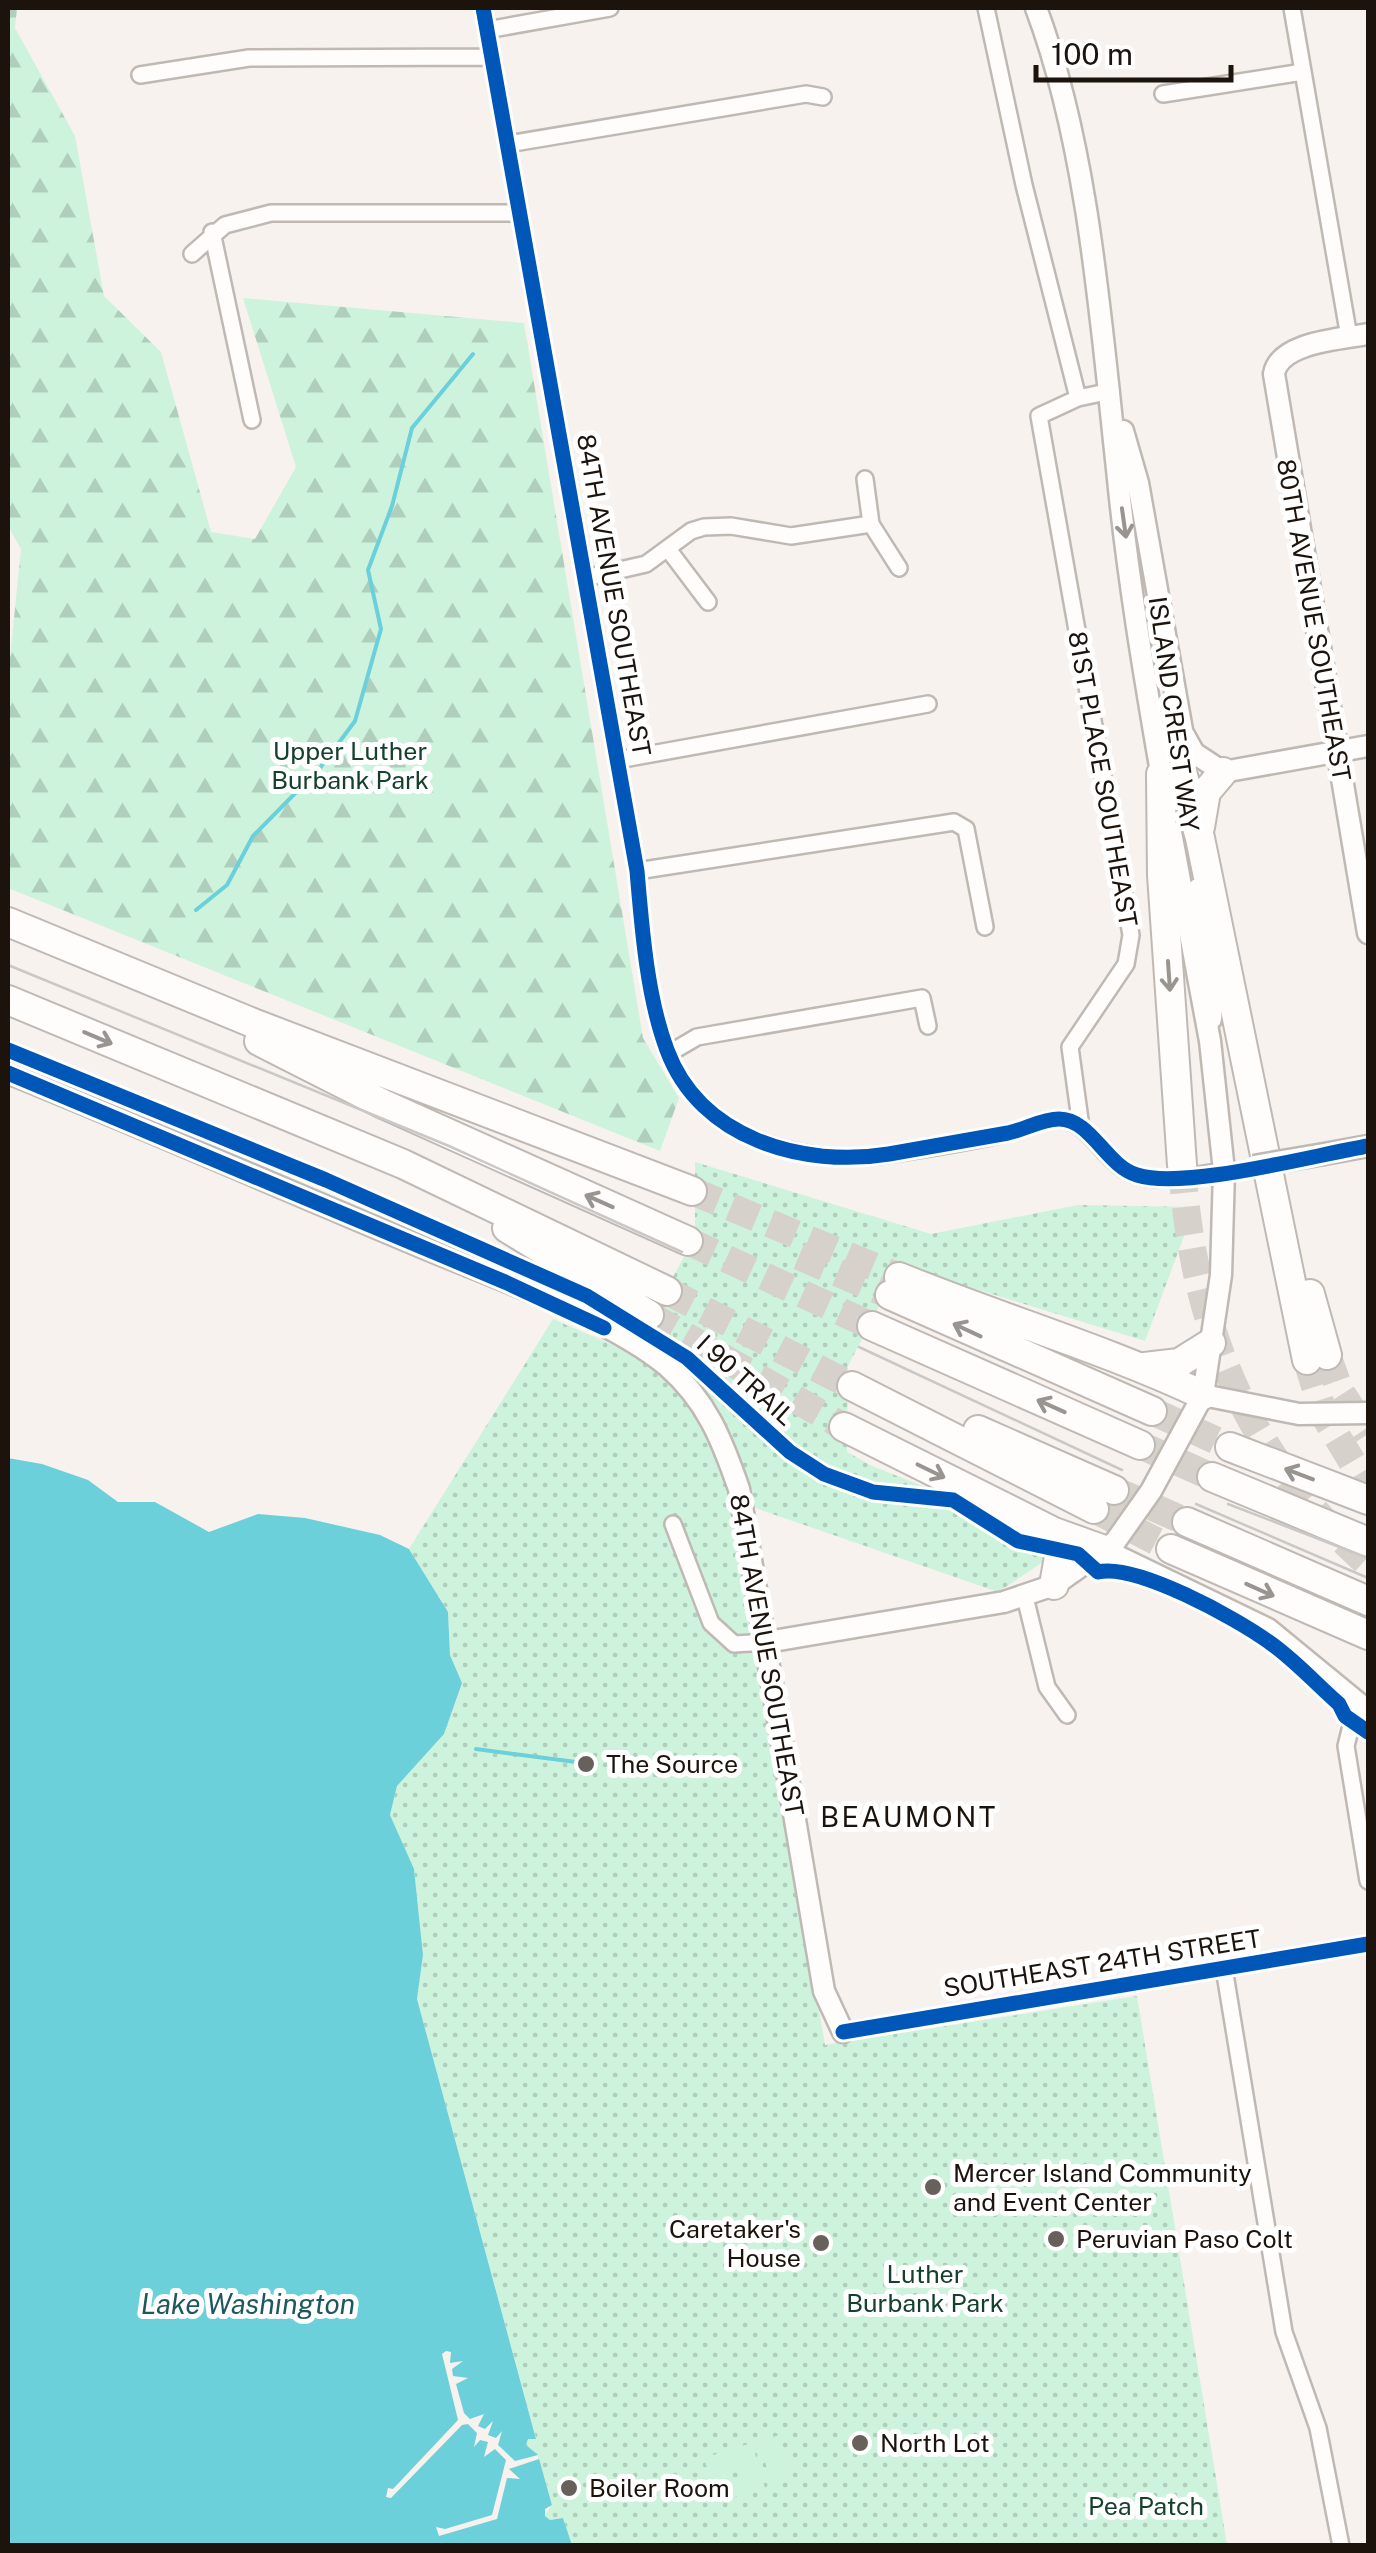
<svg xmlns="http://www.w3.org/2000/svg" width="1376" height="2553" viewBox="0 0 1376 2553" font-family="'Public Sans',sans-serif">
	<defs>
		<pattern id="forest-firs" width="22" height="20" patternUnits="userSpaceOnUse" patternTransform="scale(2.5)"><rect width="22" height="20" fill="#cdf3dc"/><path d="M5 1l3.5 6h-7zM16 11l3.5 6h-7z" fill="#afcfbc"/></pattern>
		<pattern id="park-dots" width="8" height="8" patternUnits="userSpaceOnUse" patternTransform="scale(2.5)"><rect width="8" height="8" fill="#cdf3dc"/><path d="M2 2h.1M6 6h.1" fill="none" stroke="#afcfbc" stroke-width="1.8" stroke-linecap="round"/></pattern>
	</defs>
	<rect width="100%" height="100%" fill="#f7f2ed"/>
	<path fill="url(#forest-firs)" d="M 8,8 L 17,8 L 15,28 L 75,136 L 104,296 L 161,352 L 211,532 L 255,539 L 296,467 L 243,298 L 524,323 L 643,1038 L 679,1098 L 660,1151 L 8,888 L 8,678 L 21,549 L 8,526 Z"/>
	<path fill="url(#park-dots)" d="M 695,1162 L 931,1234 L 1078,1205 L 1195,1207 L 1145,1341 L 900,1266 L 848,1366 L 847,1452 L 872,1466 L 986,1511 L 1046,1560 L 998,1592 L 732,1500 L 825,2045 L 1137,1996 L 1227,2545 L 572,2545 L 563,2518 L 550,2520 L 545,2516 L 552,2504 L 538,2455 L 526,2446 L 528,2439 L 536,2438 L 417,1999 L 423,1955 L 414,1869 L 390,1815 L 397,1786 L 444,1734 L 462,1683 L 450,1655 L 448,1612 L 409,1549 L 553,1319 L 631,1353 L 695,1237 Z"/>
	<path fill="#cdf3dc" d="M 780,2435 L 793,2480 L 772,2486 L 759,2441 Z
		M 752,2443 L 765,2488 L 745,2494 L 731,2449 Z
		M 725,2451 L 738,2496 L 717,2502 L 704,2458 Z"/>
	<path fill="#6bd0d9" d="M 8,1458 L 42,1464 L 88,1480 L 118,1502 L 155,1502 L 209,1532 L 258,1514 L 305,1518 L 380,1535 L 409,1549 L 448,1612 L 450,1655 L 462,1683 L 444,1734 L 397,1786 L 390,1815 L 414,1869 L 423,1955 L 417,1999 L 536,2439 L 528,2439 L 526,2445 L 538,2455 L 552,2505 L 545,2509 L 545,2516 L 550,2520 L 563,2518 L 572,2545 L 8,2545 Z"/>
	<path fill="#f7f2ed" d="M 446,2351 L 451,2352 L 450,2363 L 463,2361 L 452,2369 L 453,2376 L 468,2378 L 456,2384 L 464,2413 L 470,2419 L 484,2414 L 478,2426 L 485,2429 L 493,2421 L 488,2435 L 496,2438 L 502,2431 L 498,2445 L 515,2461 L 538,2455 L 539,2459 L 509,2469 L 520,2479 L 507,2478 L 497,2519 L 439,2536 L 436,2527 L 445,2529 L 492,2515 L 506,2460 L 495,2449 L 484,2457 L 488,2442 L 480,2440 L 474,2447 L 477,2433 L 468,2424 L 462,2425 L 391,2498 L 386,2497 L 388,2488 L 393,2489 L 458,2420 L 442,2354 Z"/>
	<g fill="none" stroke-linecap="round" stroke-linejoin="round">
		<path stroke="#6bd0d9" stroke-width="4" d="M 196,910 L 227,885 L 253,836 L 320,768 L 355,721 L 381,629 L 368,570 L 392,506 L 412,428 L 473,354
			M 476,1749 L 576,1762 L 587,1759 L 591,1762 L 591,1767 L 583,1769 L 582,1762 L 589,1765 L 586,1764"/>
		<path stroke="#d6d1cb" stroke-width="28" stroke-dasharray="28 14" stroke-linecap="butt" d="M 1182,1165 C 1193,1327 1246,1455 1368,1564
			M 692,1191 L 899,1277
			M 688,1241 L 872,1326
			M 799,1256 L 890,1295
			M 667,1291 L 852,1386
			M 649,1315 L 844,1427
			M 1327,1355 L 1340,1391 L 1368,1434
			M 1307,1360 L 1324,1415 L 1368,1488
			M 1152,1411 L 1230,1447
			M 1140,1445 L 1212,1477
			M 1114,1490 L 1187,1522
			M 1094,1509 L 1171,1549"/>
		<g stroke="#c0b9b3" stroke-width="20">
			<path id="street" d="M 483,8 L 637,871 C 642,929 647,998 667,1051 C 701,1138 800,1166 884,1155 C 926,1149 970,1142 1012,1132 C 1026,1129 1040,1120 1055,1119 C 1089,1117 1103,1163 1133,1174 C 1161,1185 1195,1175 1224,1171
				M 986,8 L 1024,185 L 1078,398
				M 1292,8 L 1349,337
				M 487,30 L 610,8
				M 140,75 L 249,58 L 492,57
				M 1163,94 L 1303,72
				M 508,144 L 806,94 L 823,97
				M 212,232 L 252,420
				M 192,254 L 225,225 L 271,213 L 520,213
				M 865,479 L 871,524 L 899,568
				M 668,549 L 708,602
				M 585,578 L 646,564 L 691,531 L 704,527 L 731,526 L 791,536 L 871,524
				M 618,760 L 928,704
				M 637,871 L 954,822 L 966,829 L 985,927
				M 668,1054 L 697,1037 L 922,998 L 928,1026
				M 1081,1127 L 1070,1047 L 1126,964 L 1131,935 L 1039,416 L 1078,398 L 1111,391
				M 673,1524 L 711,1623 L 734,1644 L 767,1642
				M 1025,1597 L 1047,1687 L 1067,1715
				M 1366,1710 L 1350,1730 L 1346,1746 L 1368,1881
				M 1224,1968 L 1284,2332 L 1318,2428 L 1341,2546
				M 843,2032 L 1368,1944"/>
		</g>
		<g stroke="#c0b9b3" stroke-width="25">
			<path id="secondary" d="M 1036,8 C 1088,146 1101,322 1117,469 C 1127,574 1145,680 1163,784
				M 1368,334 C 1342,339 1279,342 1274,374 L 1368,933
				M 1123,431 L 1138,483 L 1182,730 L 1185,791
				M 1184,735 L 1194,753 L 1223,772 L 1368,746
				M 1198,889 L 1213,993 L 1211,1019
				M 8,1073 C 149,1130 288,1191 429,1250 C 496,1278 613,1320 667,1366 C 707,1401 722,1440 739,1489 L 824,1991 L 843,2032
				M 1324,1154 L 1368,1146
				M 1203,1395 L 1299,1414 L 1368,1413
				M 1107,1551 L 1268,1629 L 1368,1711
				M 767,1642 L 1004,1602 L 1054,1585 L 1115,1542 L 1151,1491 L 1203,1395 L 1221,1275 L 1224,1171 L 1210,1041 L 1171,832"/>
		</g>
		<g stroke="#c0b9b3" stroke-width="32">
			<path id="highway" d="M 1161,774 L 1162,875 L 1182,1165
				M 1184,779 L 1200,838 L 1307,1360
				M 1200,827 L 1206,792 L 1223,772
				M 8,922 L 253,1023 L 692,1191
				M 8,1000 L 403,1164 L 667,1291
				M 259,1041 L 383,1104 L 688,1241
				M 507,1228 L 649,1315
				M 899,1277 C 1000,1318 1105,1349 1203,1395
				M 1310,1294 L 1327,1355
				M 890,1295 L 1152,1411
				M 872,1326 L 1140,1445
				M 1145,1367 L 1179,1363 L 1211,1343
				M 852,1386 L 1094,1509
				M 844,1427 L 1054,1532 L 1107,1551
				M 978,1430 L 1114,1490
				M 1230,1447 L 1368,1500
				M 1212,1477 L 1368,1542
				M 1187,1522 L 1368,1601
				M 1054,1532 L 1060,1551 L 1054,1585
				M 1171,1549 L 1368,1635"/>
		</g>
		<use href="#street" stroke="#fefdfc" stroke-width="15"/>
		<use href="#secondary" stroke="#fefdfc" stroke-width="20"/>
		<use href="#highway" stroke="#fefdfc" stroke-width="28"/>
		<path stroke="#cac8c7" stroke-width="2.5" d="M 8,965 L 449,1146 L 682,1252
			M 859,1347 L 1122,1470
			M 1196,1504 L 1368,1578
			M 1228,1504 L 1368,1558"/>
		<g stroke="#c0b9b3" stroke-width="25" stroke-linecap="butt">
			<path id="secondary-bridge" d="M 1254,1166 L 1324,1154"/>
		</g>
		<use href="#secondary-bridge" stroke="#fefdfc" stroke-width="20"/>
		<g stroke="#fff" stroke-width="21">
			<path id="cycleway" d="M 483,8 L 637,871 C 642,929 647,997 667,1050 C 700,1139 803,1168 889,1154 C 929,1147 969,1140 1008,1133 C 1026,1129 1042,1119 1059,1119 C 1091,1119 1106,1166 1137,1175 C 1185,1190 1314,1155 1368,1146
				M 8,1050 L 326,1180 L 587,1296 L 687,1358 L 790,1452 L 824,1474 L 873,1492 L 953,1500 L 1018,1541 L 1078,1554 L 1098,1572 C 1136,1563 1236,1618 1269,1642 C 1295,1660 1316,1684 1339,1704 L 1345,1716 L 1368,1732
				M 8,1073 L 505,1282 L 604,1328
				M 843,2032 L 1368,1944"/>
		</g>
		<use href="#cycleway" stroke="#0057b8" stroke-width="15"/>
	</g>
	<defs><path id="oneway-shaft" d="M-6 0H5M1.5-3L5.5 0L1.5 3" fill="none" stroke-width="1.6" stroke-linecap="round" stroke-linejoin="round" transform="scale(2.5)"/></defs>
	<g stroke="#989490">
		<use href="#oneway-shaft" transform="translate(1124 523) rotate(82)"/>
		<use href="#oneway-shaft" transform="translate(1169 976) rotate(86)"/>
		<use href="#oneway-shaft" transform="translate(98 1038) rotate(23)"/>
		<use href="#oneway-shaft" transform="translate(599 1201) rotate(-156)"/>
		<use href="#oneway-shaft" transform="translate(967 1330) rotate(-155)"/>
		<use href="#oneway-shaft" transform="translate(1051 1406) rotate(-156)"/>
		<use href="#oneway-shaft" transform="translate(931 1471) rotate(26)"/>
		<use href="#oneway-shaft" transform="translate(1299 1474) rotate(-159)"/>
		<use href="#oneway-shaft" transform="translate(1260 1590) rotate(24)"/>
	</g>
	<g fill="#68615b" stroke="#fff" stroke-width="4">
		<circle cx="586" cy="1764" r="10"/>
		<circle cx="933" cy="2187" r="10"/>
		<circle cx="1056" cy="2239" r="10"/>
		<circle cx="821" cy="2243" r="10"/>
		<circle cx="860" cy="2443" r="10"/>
		<circle cx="569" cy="2488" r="10"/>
	</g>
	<g text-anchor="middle" stroke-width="10" stroke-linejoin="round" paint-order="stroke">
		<g font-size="25" fill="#1b130c" stroke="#fff">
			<text transform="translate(614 595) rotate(80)" y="9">84TH AVENUE SOUTHEAST</text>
			<text transform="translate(1314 620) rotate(80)" y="9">80TH AVENUE SOUTHEAST</text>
			<text transform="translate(1174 714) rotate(82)" y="9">ISLAND CREST WAY</text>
			<text transform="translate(1103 779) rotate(80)" y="9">81ST PLACE SOUTHEAST</text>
			<text transform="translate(746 1380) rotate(42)" y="9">I 90 TRAIL</text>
			<text transform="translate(767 1655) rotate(80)" y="9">84TH AVENUE SOUTHEAST</text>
			<text transform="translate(1102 1963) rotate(-9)" y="9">SOUTHEAST 24TH STREET</text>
		</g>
		<g font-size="25" fill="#14402d" stroke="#fff">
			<text x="350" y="760">Upper Luther<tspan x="350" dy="29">Burbank Park</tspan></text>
			<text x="925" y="2283">Luther<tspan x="925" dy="29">Burbank Park</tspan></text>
			<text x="1146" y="2515">Pea Patch</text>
		</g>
		<g font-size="25" fill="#1b130c" stroke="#fff" text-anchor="start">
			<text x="606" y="1773">The Source</text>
			<text x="953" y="2182">Mercer Island Community<tspan x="953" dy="29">and Event Center</tspan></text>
			<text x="801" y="2238" text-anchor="end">Caretaker's<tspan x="801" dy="29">House</tspan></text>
			<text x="1076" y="2248">Peruvian Paso Colt</text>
			<text x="880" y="2452">North Lot</text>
			<text x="589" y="2497">Boiler Room</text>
		</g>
		<g font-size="28" letter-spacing="2.5" fill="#1b130c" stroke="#fff">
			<text x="909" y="1827">BEAUMONT</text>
		</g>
		<g font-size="28" font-style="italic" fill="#1e575e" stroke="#fff">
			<text x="248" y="2314">Lake Washington</text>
		</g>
	</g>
	<rect width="1376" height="2553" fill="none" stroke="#1b130c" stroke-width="20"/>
	<path d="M1036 65v15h195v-15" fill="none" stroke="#1b130c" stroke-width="5"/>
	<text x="1051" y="65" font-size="30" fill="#1b130c" stroke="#ffffff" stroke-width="8" paint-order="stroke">100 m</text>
</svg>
